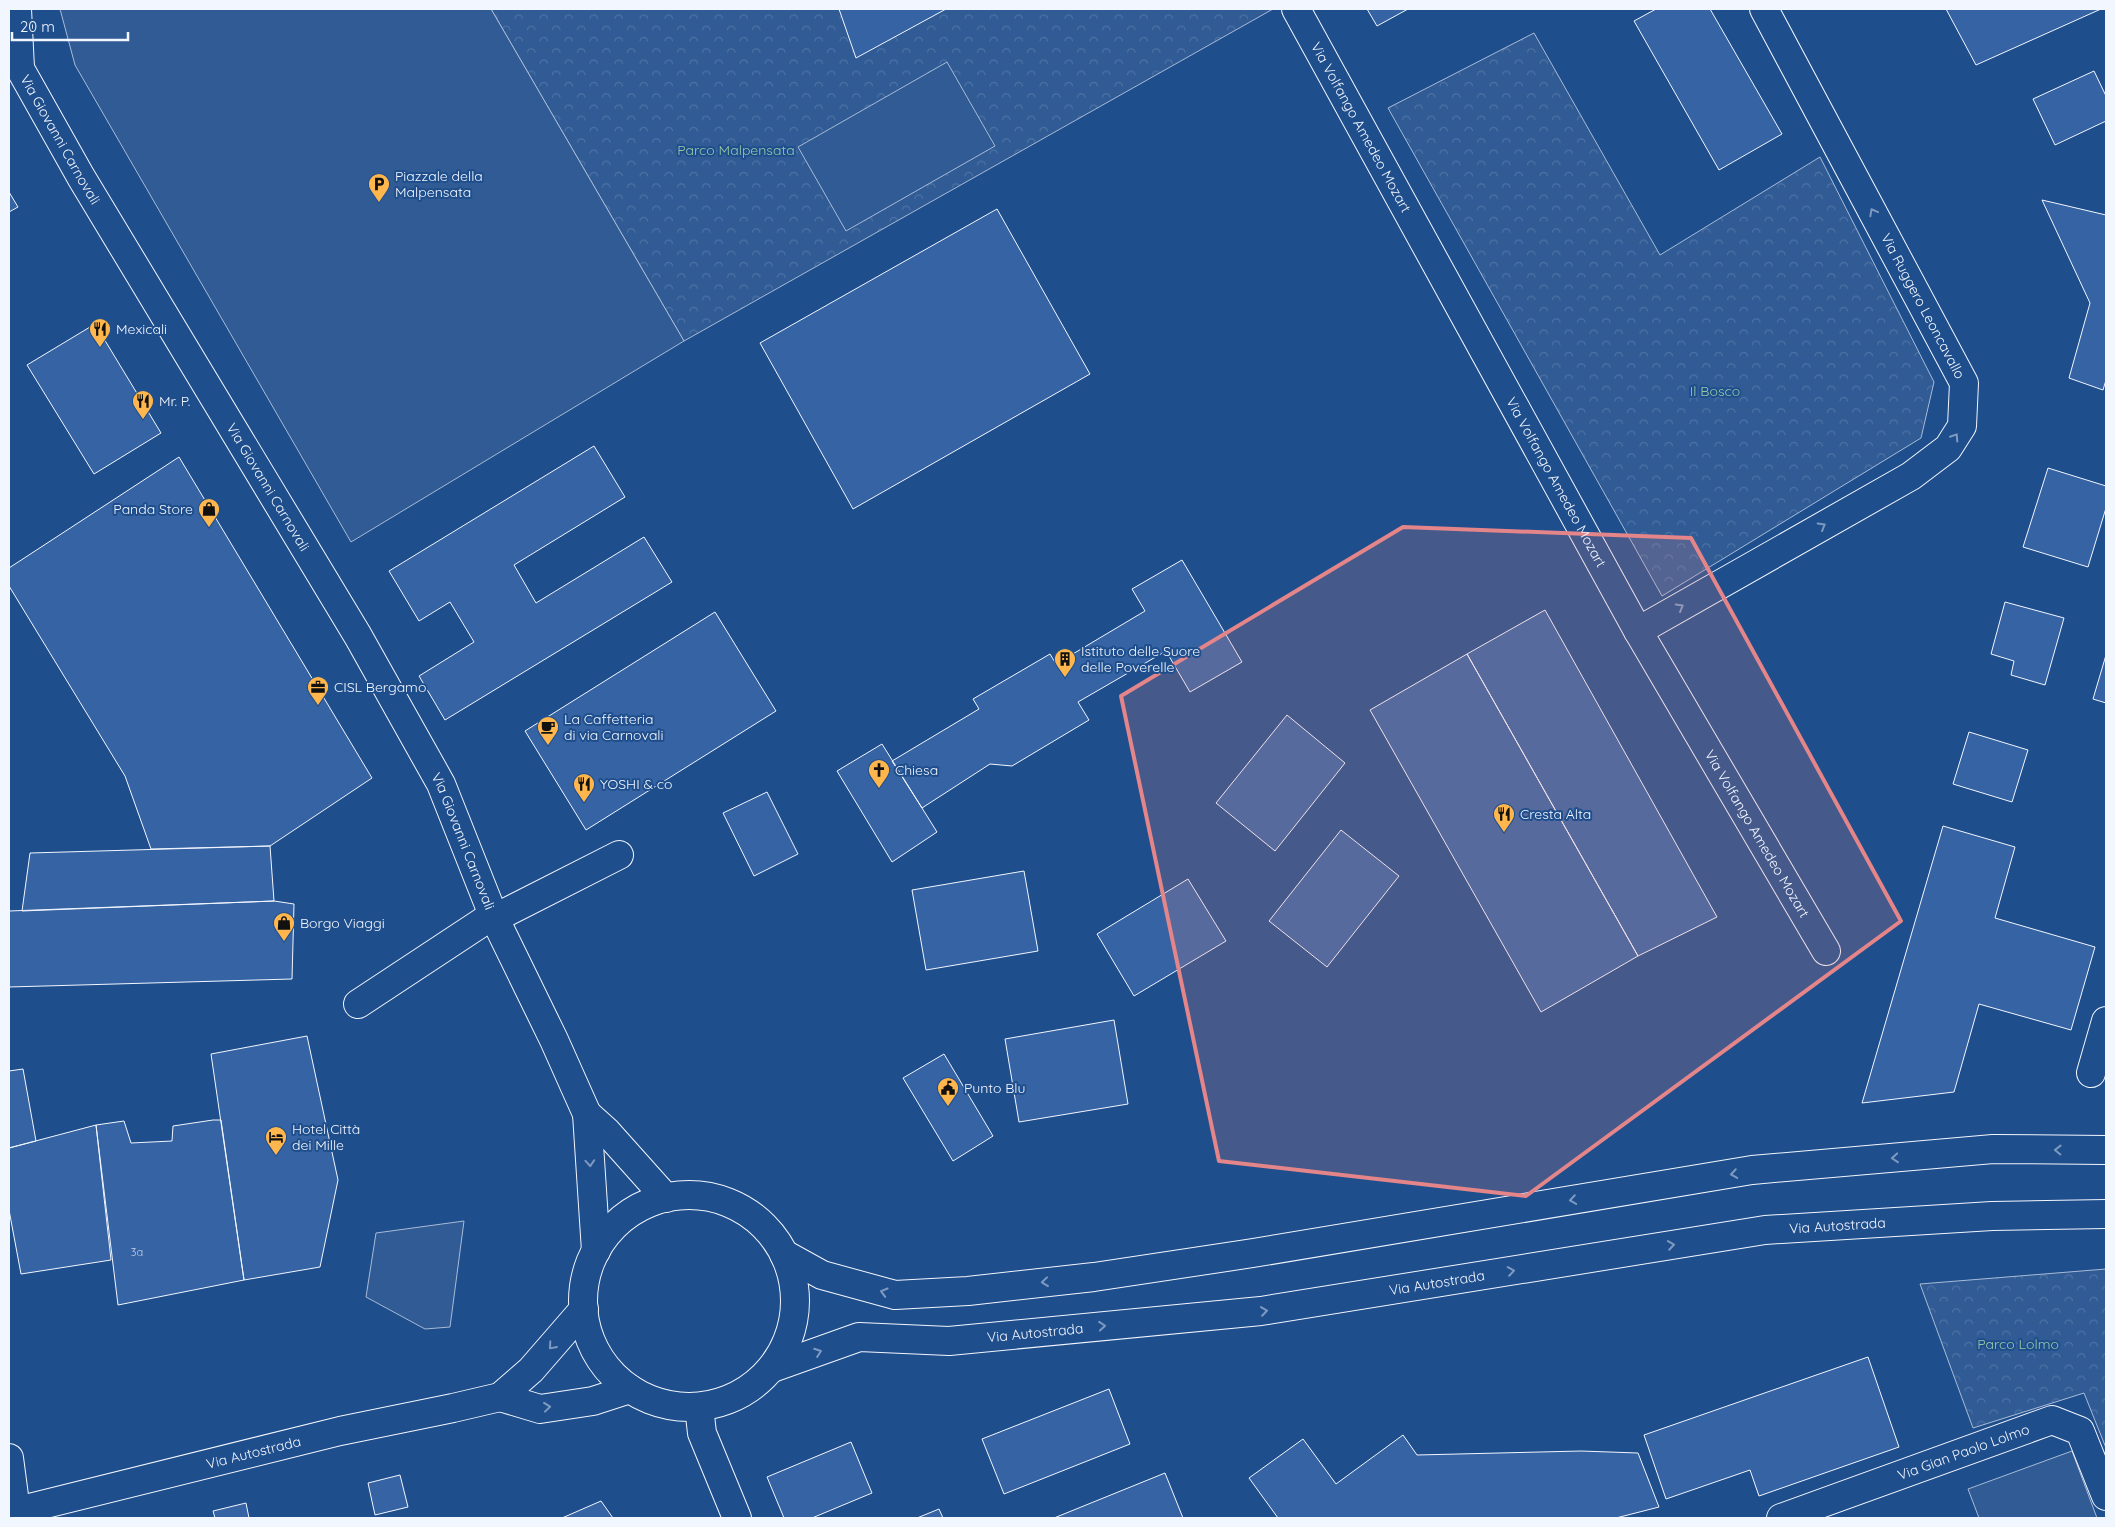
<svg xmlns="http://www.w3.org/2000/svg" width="2115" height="1527" viewBox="0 0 2115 1527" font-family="Quicksand,sans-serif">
	<defs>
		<pattern id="forest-crowns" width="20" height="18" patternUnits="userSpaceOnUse" patternTransform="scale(1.25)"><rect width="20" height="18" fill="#305b95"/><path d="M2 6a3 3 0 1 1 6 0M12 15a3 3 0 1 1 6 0" fill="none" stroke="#4e73a5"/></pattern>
	</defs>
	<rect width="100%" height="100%" fill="#1f4e8c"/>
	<path fill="url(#forest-crowns)" stroke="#a8bbd7" d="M 491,9 L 1273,9 L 684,341 Z
		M 1534,33 L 1660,255 L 1820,157 L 1934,382 L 1921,438 L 1662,596 L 1388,108 Z
		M 2106,1269 L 2106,1448 L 2084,1393 L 1973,1428 L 1920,1284 Z"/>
	<path fill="#305b95" stroke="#a8bbd7" d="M 60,9 L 491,9 L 684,341 L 351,542 L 75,65 Z
		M 947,62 L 995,146 L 846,231 L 798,147 Z
		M 464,1221 L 450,1327 L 425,1329 L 366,1297 L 376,1233 Z
		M 2072,1451 L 2097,1518 L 1979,1518 L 1968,1489 Z"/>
	<path fill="#3563a3" stroke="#f2f6ff" d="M 839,9 L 946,9 L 856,58 Z
		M 1367,9 L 1408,9 L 1377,26 Z
		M 1656,9 L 1710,9 L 1782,134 L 1719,170 L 1634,21 Z
		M 1946,9 L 2101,9 L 1976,65 Z
		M 2094,71 L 2106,96 L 2106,121 L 2055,145 L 2033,99 Z
		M 9,192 L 18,207 L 9,212 Z
		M 2042,200 L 2106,215 L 2106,380 L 2103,390 L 2069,378 L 2090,303 Z
		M 997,209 L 1090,374 L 853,509 L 760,343 Z
		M 95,324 L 161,433 L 94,474 L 27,365 Z
		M 594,446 L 625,497 L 514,565 L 536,603 L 644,537 L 672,582 L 445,720 L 419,676 L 474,642 L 450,602 L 419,621 L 389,571 Z
		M 179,457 L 372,778 L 270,846 L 151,849 L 125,776 L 9,586 L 9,568 Z
		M 2048,468 L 2106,486 L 2106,508 L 2088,567 L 2023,547 Z
		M 1182,560 L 1242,662 L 1190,692 L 1166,651 L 1078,702 L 1089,720 L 1012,766 L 990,764 L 922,808 L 892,761 L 979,709 L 973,699 L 1050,654 L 1056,664 L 1145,611 L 1132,589 Z
		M 2005,602 L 2064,618 L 2045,685 L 2011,675 L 2014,661 L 1991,654 Z
		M 1545,610 L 1717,917 L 1638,956 L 1467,654 Z
		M 715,612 L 776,711 L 586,830 L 525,731 Z
		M 1467,654 L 1638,956 L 1541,1012 L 1370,710 Z
		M 2106,655 L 2106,703 L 2093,699 Z
		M 1287,715 L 1345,763 L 1275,851 L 1216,803 Z
		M 1969,732 L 2028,750 L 2012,802 L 1953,784 Z
		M 882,744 L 937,832 L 892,862 L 837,771 Z
		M 767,792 L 798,854 L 754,876 L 723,813 Z
		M 1943,826 L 2015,847 L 1995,918 L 2095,947 L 2071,1030 L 1979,1004 L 1954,1092 L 1862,1103 Z
		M 1341,830 L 1399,876 L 1327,967 L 1269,921 Z
		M 270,846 L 274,901 L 22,911 L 30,853 Z
		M 1024,871 L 1038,951 L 926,970 L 912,890 Z
		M 1188,879 L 1226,941 L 1134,996 L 1097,934 Z
		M 274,901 L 294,904 L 292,979 L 9,987 L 9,911 Z
		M 1114,1020 L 1128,1104 L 1019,1122 L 1005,1039 Z
		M 307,1036 L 338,1180 L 320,1267 L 244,1280 L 211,1054 Z
		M 944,1054 L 993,1136 L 953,1161 L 903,1078 Z
		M 23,1069 L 36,1141 L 9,1148 L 9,1071 Z
		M 213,1120 L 221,1120 L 244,1280 L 118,1305 L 96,1125 L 124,1121 L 131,1143 L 172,1141 L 173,1126 Z
		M 96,1125 L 111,1260 L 21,1274 L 9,1210 L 9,1148 Z
		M 1868,1357 L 1899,1447 L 1759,1496 L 1750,1470 L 1666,1499 L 1644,1435 Z
		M 1109,1389 L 1130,1444 L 1004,1494 L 982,1439 Z
		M 1403,1435 L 1417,1455 L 1581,1451 L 1638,1453 L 1659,1507 L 1616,1518 L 1278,1518 L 1249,1478 L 1303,1439 L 1336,1484 Z
		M 851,1442 L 872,1493 L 812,1518 L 784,1518 L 767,1477 Z
		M 1165,1473 L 1183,1518 L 1054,1518 Z
		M 400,1475 L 408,1507 L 375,1515 L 368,1483 Z
		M 601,1501 L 613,1518 L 562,1518 Z
		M 246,1503 L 249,1518 L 215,1518 L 213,1511 Z
		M 939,1509 L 943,1518 L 917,1518 Z"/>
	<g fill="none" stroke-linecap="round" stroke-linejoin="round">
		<g stroke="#f2f6ff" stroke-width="30">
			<g id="minor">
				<path d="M 17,9 L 20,68"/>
				<path id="s1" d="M 1296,9 L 1638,631 L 1826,951"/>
				<path id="s2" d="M 9,49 L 81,177 L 358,636 L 441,784 L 493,915 L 554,1040 L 587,1114 L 596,1251"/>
				<path d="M 1638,631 L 1911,476 L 1948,448 L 1962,426 L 1964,383 L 1764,9"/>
				<path d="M 495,918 L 619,855"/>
				<path d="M 358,1004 L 493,915"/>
				<path d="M 2091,1073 L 2106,1021"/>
				<path d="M 587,1114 L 607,1132 L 666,1198"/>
				<path d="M 699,1407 L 702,1433 L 737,1518"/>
				<path d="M 9,1458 L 16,1511"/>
				<path id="s3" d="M 1781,1518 L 2052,1420 L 2080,1431 L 2106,1496"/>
			</g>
		</g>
		<g stroke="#f2f6ff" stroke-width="30">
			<g id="major">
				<circle cx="689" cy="1301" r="106"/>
				<path d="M 784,1254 L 822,1275 L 895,1295 L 968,1291 L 1094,1277 L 1253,1253 L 1752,1170 L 1993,1149 L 2106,1150"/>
				<path id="s4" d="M 772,1368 L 859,1337 L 949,1341 L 1261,1311 L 1765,1230 L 1992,1216 L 2106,1214"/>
				<path d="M 500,1397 L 540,1409 L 593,1401 L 630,1389"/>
				<path id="s5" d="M 9,1513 L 340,1431 L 453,1408 L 500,1397 L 531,1370 L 584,1309"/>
			</g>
		</g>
		<use href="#minor" stroke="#1f4e8c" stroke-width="28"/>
		<use href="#major" stroke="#1f4e8c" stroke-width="28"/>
	</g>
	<defs><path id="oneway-chevron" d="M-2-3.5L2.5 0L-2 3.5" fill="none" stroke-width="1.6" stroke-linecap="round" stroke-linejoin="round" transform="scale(1.25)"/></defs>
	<g stroke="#7e9ac0">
		<use href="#oneway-chevron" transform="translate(1873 212) rotate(-118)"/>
		<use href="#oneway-chevron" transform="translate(1955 437) rotate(-57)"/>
		<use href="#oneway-chevron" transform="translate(1822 526) rotate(-30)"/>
		<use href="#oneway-chevron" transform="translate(1680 607) rotate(-30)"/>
		<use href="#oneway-chevron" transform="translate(2058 1150) rotate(-179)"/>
		<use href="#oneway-chevron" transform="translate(1895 1158) rotate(175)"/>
		<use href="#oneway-chevron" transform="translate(590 1163) rotate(86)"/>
		<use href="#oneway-chevron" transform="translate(1734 1174) rotate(171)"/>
		<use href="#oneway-chevron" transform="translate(1573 1200) rotate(171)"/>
		<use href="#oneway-chevron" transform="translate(1671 1245) rotate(-9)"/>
		<use href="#oneway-chevron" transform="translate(1511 1271) rotate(-9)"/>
		<use href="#oneway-chevron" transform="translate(1045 1282) rotate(174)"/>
		<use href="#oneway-chevron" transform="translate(884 1292) rotate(-164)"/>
		<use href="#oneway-chevron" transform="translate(1264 1311) rotate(-8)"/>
		<use href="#oneway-chevron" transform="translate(1102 1326) rotate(-5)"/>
		<use href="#oneway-chevron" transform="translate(552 1346) rotate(131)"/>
		<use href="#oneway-chevron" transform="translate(818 1352) rotate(-20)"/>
		<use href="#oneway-chevron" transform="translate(547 1407) rotate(-6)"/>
	</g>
	<path fill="#e38589" fill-opacity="0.2" stroke="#e38589" stroke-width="4" stroke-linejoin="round" d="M 1403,527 L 1691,538 L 1901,921 L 1526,1196 L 1219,1161 L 1121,696 Z"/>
	<defs>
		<g id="parking-pin" transform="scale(1.125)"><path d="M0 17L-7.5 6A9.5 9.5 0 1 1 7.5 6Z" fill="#ffb74d" stroke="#1f4e8c"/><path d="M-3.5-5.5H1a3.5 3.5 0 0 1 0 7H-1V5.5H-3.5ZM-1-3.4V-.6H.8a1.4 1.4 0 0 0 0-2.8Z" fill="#111"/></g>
		<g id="restaurant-pin" transform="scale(1.125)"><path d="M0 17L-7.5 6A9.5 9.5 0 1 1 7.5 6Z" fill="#ffb74d" stroke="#1f4e8c"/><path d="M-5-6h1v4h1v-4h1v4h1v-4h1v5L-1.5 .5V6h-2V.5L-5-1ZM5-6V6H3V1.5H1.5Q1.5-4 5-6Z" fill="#111"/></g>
		<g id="shop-pin" transform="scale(1.125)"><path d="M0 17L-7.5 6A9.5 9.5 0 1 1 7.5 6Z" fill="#ffb74d" stroke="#1f4e8c"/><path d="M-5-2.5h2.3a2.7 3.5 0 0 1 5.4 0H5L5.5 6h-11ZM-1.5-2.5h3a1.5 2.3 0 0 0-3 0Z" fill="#111"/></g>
		<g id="building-pin" transform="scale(1.125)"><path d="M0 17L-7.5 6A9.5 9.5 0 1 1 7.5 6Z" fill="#ffb74d" stroke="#1f4e8c"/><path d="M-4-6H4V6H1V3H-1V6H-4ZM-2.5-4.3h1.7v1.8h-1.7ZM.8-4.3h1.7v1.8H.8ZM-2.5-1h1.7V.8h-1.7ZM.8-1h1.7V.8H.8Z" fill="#111"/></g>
		<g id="office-pin" transform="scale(1.125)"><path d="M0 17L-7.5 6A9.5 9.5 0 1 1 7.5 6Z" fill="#ffb74d" stroke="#1f4e8c"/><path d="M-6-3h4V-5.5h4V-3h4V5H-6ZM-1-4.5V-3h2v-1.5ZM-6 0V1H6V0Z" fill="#111"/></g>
		<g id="cafe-pin" transform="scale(1.125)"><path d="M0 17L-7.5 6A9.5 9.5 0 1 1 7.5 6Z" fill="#ffb74d" stroke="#1f4e8c"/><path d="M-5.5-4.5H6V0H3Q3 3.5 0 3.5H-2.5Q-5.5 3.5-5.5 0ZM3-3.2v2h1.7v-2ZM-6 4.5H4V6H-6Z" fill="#111"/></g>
		<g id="church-pin" transform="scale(1.125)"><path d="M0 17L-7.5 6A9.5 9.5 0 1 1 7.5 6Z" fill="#ffb74d" stroke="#1f4e8c"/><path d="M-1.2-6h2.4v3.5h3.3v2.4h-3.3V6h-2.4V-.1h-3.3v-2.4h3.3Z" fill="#111"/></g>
		<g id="civic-pin" transform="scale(1.125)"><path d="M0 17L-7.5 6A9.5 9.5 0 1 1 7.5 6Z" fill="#ffb74d" stroke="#1f4e8c"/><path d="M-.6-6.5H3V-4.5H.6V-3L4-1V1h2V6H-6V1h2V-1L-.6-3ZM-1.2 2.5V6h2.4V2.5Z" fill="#111"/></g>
		<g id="hotel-pin" transform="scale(1.125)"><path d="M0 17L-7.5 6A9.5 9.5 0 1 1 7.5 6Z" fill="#ffb74d" stroke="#1f4e8c"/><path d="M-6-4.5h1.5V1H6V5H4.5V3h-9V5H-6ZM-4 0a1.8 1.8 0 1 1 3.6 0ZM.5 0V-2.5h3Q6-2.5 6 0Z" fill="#111"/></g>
	</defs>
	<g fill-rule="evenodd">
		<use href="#parking-pin" x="379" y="184"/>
		<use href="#restaurant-pin" x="100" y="329"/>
		<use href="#restaurant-pin" x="143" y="401"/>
		<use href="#shop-pin" x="209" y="509"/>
		<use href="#building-pin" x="1065" y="659"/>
		<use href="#office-pin" x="318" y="687"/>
		<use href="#cafe-pin" x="548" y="727"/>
		<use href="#church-pin" x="879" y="770"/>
		<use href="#restaurant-pin" x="584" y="784"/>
		<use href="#restaurant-pin" x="1504" y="814"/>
		<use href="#shop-pin" x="284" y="923"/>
		<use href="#civic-pin" x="948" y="1088"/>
		<use href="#hotel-pin" x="276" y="1137"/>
	</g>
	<g text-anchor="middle" stroke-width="4" stroke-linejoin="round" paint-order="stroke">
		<g font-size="11" fill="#c3d1e8">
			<text x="137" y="1256">3a</text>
		</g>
		<g font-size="14" fill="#f2f6ff" stroke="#1f4e8c">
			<text dy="5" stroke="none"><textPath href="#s1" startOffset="135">Via Volfango Amedeo Mozart</textPath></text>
			<text dy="5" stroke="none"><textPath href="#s2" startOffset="104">Via Giovanni Carnovali</textPath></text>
			<text transform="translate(1923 306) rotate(62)" y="5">Via Ruggero Leoncavallo</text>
			<text dy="5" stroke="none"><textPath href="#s1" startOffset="540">Via Volfango Amedeo Mozart</textPath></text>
			<text dy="5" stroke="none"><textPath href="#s2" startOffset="509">Via Giovanni Carnovali</textPath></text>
			<text dy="5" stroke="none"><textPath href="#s1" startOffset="945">Via Volfango Amedeo Mozart</textPath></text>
			<text dy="5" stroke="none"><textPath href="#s2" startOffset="914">Via Giovanni Carnovali</textPath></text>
			<text dy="5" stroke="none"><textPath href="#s4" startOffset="1079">Via Autostrada</textPath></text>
			<text dy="5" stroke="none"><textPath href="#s4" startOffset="674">Via Autostrada</textPath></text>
			<text dy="5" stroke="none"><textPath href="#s4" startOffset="269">Via Autostrada</textPath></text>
			<text dy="5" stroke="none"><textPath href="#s5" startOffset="252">Via Autostrada</textPath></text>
			<text dy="5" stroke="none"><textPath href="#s3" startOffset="194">Via Gian Paolo Lolmo</textPath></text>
		</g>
		<g font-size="14" fill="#97c8a6" stroke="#1f4e8c">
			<text x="736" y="155">Parco Malpensata</text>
			<text x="1715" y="396">Il Bosco</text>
			<text x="2018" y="1349">Parco Lolmo</text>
		</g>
		<g font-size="14" fill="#f2f6ff" stroke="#1f4e8c" text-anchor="start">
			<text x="395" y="181">Piazzale della<tspan x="395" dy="16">Malpensata</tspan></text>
			<text x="116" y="334">Mexicali</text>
			<text x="159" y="406">Mr. P.</text>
			<text x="193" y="514" text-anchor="end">Panda Store</text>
			<text x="1081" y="656">Istituto delle Suore<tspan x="1081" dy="16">delle Poverelle</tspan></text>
			<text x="334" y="692">CISL Bergamo</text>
			<text x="564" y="724">La Caffetteria<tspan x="564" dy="16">di via Carnovali</tspan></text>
			<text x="895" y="775">Chiesa</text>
			<text x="600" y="789">YOSHI &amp; co</text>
			<text x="1520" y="819">Cresta Alta</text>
			<text x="300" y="928">Borgo Viaggi</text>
			<text x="964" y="1093">Punto Blu</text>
			<text x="292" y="1134">Hotel Città<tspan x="292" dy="16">dei Mille</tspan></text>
		</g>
	</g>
	<rect width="2115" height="1527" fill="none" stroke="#f2f6ff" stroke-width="20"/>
	<path d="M12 32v8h116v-8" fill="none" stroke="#f2f6ff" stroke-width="2.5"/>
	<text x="20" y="32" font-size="15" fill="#f2f6ff" stroke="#1f4e8c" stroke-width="4" paint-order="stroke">20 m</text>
</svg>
